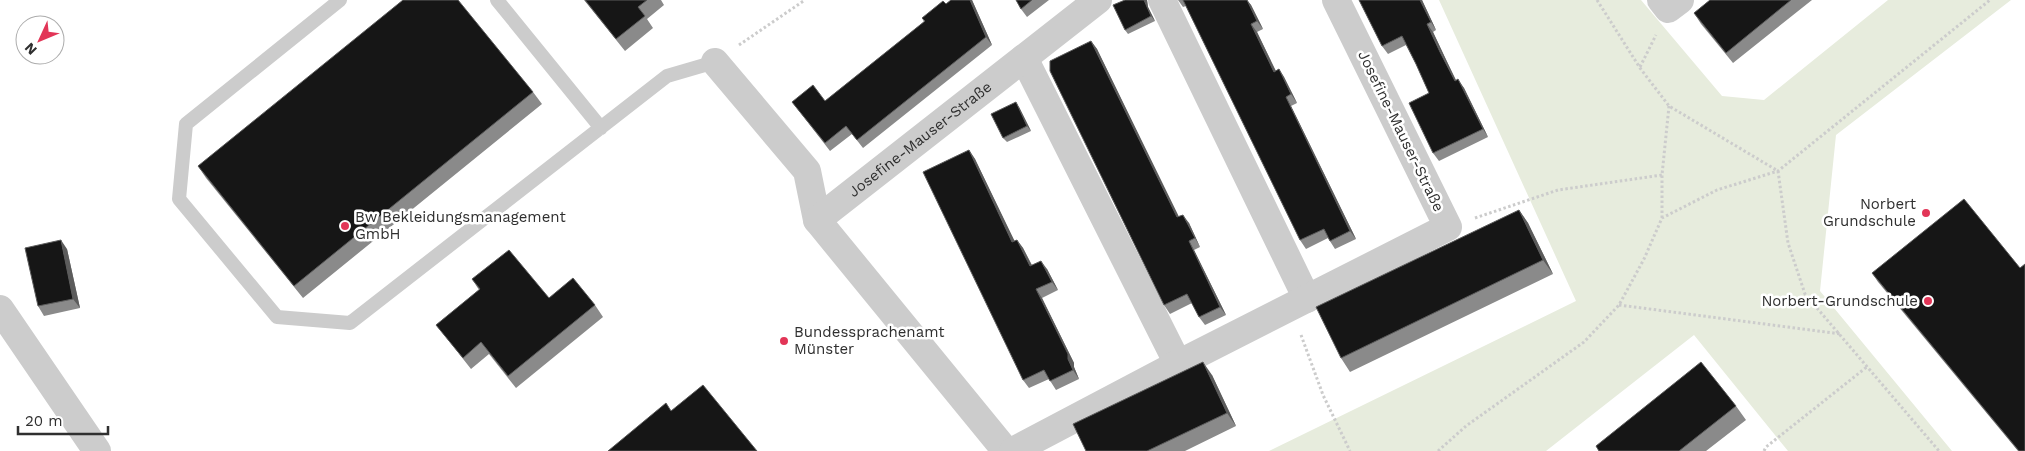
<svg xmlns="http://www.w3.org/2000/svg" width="2025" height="451" viewBox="0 0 2025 451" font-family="'Work Sans',sans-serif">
	<rect width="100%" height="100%" fill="#fff"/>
	<path fill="#e7ecdd" d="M 1439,0 L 1641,0 L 1722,96 L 1764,100 L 1888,0 L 2011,0 L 1836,135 L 1820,291 L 1952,451 L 1788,451 L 1694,335 L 1546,451 L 1269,451 L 1576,301 Z"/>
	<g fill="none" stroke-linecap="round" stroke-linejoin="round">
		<path stroke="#ccc" stroke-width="3" stroke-dasharray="2.5 2.5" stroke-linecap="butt" d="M 1597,0 L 1640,68 L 1669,106 L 1778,171 L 1788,243 L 1805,294 L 1939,451
			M 739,45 L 805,0
			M 1640,67 L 1656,35
			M 1475,218 L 1558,190 L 1662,175
			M 1662,218 L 1662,175 L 1669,106
			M 1619,305 L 1841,334
			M 1301,335 L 1323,395 L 1350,451
			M 1438,451 L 1466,426 L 1584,342 L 1619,305 L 1644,259 L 1662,218 L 1717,190 L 1778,171 L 1990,0
			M 1764,451 L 1766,447 L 1868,366"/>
		<path stroke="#ccc" stroke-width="14" d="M 340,0 L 186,124 L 179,199 L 277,317 L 350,323 L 667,76 L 715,62
			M 497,0 L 601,128"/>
		<g stroke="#ccc" stroke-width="28">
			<path d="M 1162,0 L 1307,299"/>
			<path d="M 1661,0 L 1668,9 L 1680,0"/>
			<path d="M 1024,58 L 1178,364"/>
			<path d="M 715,62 L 807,171 L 817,220 L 1006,451"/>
			<path id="s1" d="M 817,220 L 1098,0"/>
			<path d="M 0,309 L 97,451"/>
			<path d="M 1013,451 L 1178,364 L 1448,227 L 1336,0"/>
		</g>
	</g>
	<path fill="#8a8a8a" d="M 584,0 L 661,0 L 664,5 L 647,19 L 653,28 L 625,51 Z
		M 951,0 L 972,0 L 992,45 L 863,148 L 852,134 L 830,151 L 792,102 L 825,101 L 924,22 L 922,18 L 946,4 Z
		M 1016,0 L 1049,0 L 1027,17 L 1021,9 Z
		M 1125,0 L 1147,0 L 1148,7 L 1155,21 L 1128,34 L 1125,30 Z
		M 1178,0 L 1247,0 L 1251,5 L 1263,29 L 1257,32 L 1276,71 L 1279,69 L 1284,77 L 1297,103 L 1291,106 L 1356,239 L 1335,249 L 1328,238 L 1306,249 L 1300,240 L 1186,6 L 1183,7 Z
		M 1359,0 L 1422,0 L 1436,30 L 1433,32 L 1446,60 L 1456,80 L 1464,88 L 1488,137 L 1439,161 L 1433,153 L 1429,93 L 1416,64 L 1406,45 L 1388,54 L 1382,46 Z
		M 1710,0 L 1812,0 L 1733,63 L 1701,24 L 1694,13 Z
		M 1091,41 L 1097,49 L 1178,217 L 1189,223 L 1200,247 L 1194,250 L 1226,315 L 1205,325 L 1199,317 L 1192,303 L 1170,314 L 1164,305 Z
		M 533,92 L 542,104 L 303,298 L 206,178 L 198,166 Z
		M 1019,107 L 1031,131 L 1007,142 L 1003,138 Z
		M 969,150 L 975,159 L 1014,241 L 1017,240 L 1023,248 L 1032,265 L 1047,269 L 1058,290 L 1042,298 L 1074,363 L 1074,367 L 1079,379 L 1056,390 L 1049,379 L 1029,388 L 1023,380 Z
		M 1519,210 L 1528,223 L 1553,274 L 1350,372 L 1341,358 Z
		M 67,249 L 80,308 L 44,316 L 38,306 Z
		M 2020,268 L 2025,451 L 2018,451 L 1878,282 L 1872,273 Z
		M 472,279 L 549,298 L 595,305 L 603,317 L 516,388 L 489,354 L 471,369 L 445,336 L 436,325 L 479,290 Z
		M 1212,375 L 1236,426 L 1185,451 L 1086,451 Z
		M 1736,406 L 1746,420 L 1706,451 L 1599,451 L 1596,446 Z"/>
	<path fill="#5c5c5c" d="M 970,0 L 972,0 L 992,45 L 986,37 Z
		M 1144,0 L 1147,0 L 1148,7 L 1155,21 L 1151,16 Z
		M 1247,0 L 1251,5 L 1263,29 L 1257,21 Z
		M 1420,0 L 1422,0 L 1436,30 L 1431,22 Z
		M 1251,24 L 1257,32 L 1280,80 L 1274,72 Z
		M 1427,24 L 1433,32 L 1460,89 L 1455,81 Z
		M 1091,41 L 1097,49 L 1183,225 L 1177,217 Z
		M 1279,69 L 1284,77 L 1297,103 L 1291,94 Z
		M 1458,79 L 1464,88 L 1488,137 L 1483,129 Z
		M 1286,97 L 1291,106 L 1356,239 L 1350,231 Z
		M 1016,102 L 1019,107 L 1031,131 L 1027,126 Z
		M 969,150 L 975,159 L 1019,250 L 1012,242 Z
		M 1519,210 L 1528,223 L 1553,274 L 1543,260 Z
		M 1183,215 L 1189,223 L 1200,247 L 1195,238 Z
		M 61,240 L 67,249 L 80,308 L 73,299 Z
		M 1017,240 L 1023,248 L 1036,274 L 1030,266 Z
		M 1189,241 L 1194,250 L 1226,315 L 1220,307 Z
		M 1041,261 L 1047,269 L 1058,290 L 1052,282 Z
		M 1036,289 L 1042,298 L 1074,363 L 1074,367 L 1079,379 L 1073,370 Z
		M 1203,362 L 1212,375 L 1236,426 L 1227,413 Z"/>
	<path fill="#161616" stroke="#5c5c5c" d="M 403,0 L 458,0 L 533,92 L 294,286 L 198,166 Z
		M 585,0 L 647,0 L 638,7 L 645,16 L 616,39 Z
		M 951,0 L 970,0 L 986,37 L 857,140 L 846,126 L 825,143 L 792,102 L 813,85 L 825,101 L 925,21 L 922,18 L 943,1 L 946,4 Z
		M 1016,0 L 1032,0 L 1021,9 Z
		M 1125,0 L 1144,0 L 1151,16 L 1125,30 L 1113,5 Z
		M 1183,0 L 1247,0 L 1257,21 L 1251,24 L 1274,72 L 1279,69 L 1291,94 L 1286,97 L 1350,231 L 1330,241 L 1324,229 L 1300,240 Z
		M 1359,0 L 1420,0 L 1431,22 L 1427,24 L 1440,52 L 1455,81 L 1458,79 L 1483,129 L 1433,153 L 1409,103 L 1429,93 L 1416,64 L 1402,36 L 1382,46 Z
		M 1710,0 L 1791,0 L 1726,53 L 1694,13 Z
		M 1091,41 L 1177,217 L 1183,215 L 1195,238 L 1189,241 L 1220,307 L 1199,317 L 1187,294 L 1164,305 L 1050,71 L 1050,61 Z
		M 1016,102 L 1027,126 L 1003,138 L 991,114 Z
		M 969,150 L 1012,242 L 1017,240 L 1030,266 L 1041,261 L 1052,282 L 1036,289 L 1068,354 L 1068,359 L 1073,370 L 1050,381 L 1044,370 L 1023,380 L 923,172 Z
		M 1964,199 L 2020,268 L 2025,264 L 2025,451 L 2019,451 L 1872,273 Z
		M 1519,210 L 1543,260 L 1341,358 L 1316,307 Z
		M 61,240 L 73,299 L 38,306 L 25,248 Z
		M 509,250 L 549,298 L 573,278 L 595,305 L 508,376 L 481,342 L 463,358 L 436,325 L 480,289 L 472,279 Z
		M 1203,362 L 1227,413 L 1147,451 L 1086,451 L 1073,424 Z
		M 1701,362 L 1736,406 L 1679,451 L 1599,451 L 1596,446 Z
		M 703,385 L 757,451 L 608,451 L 666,403 L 671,411 Z"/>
	<g fill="#e23557" stroke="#fff" stroke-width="2">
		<circle cx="1926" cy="213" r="5"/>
		<circle cx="345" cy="226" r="5"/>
		<circle cx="1928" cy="301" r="5"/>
		<circle cx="784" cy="341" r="5"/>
	</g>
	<g text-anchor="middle" stroke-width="5" stroke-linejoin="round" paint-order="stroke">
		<g font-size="15" fill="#2f2f2f" stroke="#fff">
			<text transform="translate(1401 131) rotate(64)" y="5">Josefine-Mauser-Straße</text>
			<text dy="5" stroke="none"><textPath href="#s1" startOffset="131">Josefine-Mauser-Straße</textPath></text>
		</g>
		<g font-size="15" fill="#2f2f2f" stroke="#fff" text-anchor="end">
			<text x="1916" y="209">Norbert<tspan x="1916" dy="17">Grundschule</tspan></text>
			<text x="355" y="222" text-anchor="start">Bw Bekleidungsmanagement<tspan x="355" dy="17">GmbH</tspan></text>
			<text x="1918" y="306">Norbert-Grundschule</text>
			<text x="794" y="337" text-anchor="start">Bundessprachenamt<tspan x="794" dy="17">Münster</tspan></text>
		</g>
	</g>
	<g transform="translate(40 40) rotate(226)"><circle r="24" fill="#ffffff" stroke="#acacac"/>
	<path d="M0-4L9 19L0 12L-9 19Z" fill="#e23557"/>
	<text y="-8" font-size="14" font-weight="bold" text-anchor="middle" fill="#2f2f2f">N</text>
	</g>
	<path d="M18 426v8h90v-8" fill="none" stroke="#2f2f2f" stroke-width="2.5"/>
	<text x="25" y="426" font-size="15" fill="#2f2f2f" stroke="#ffffff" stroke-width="4" paint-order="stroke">20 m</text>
</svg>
